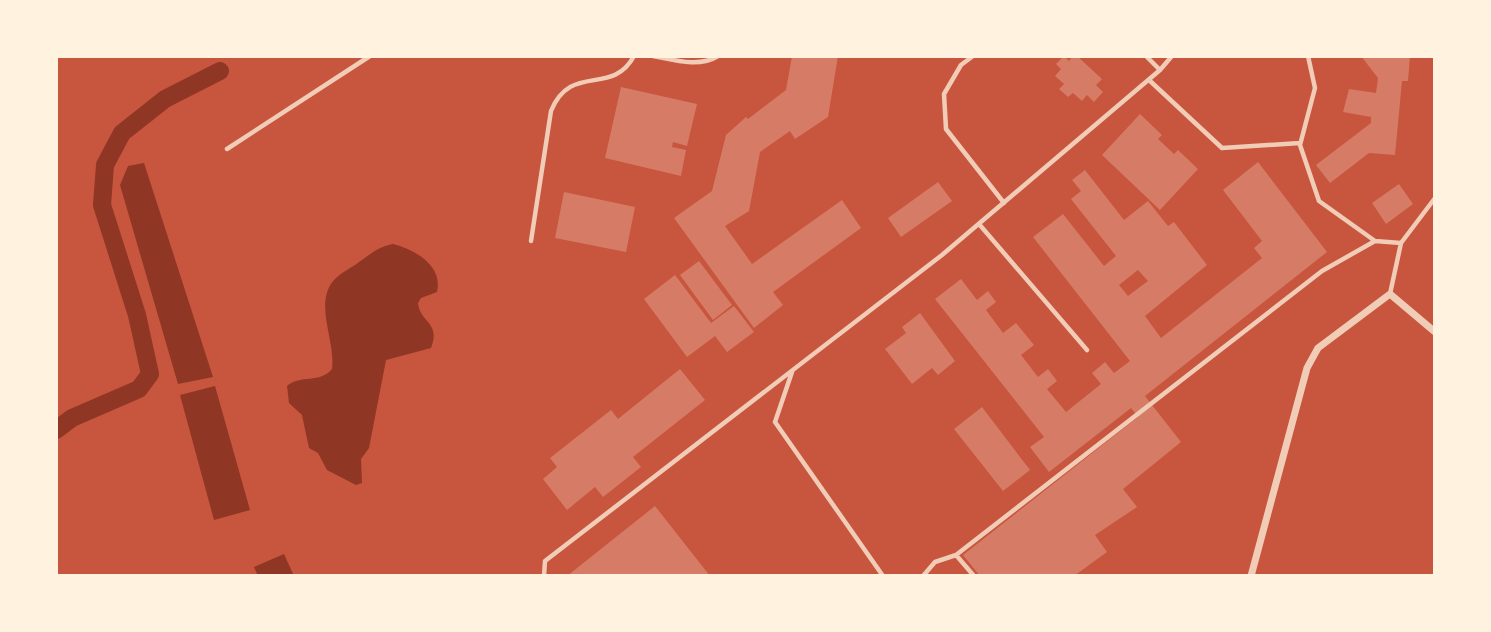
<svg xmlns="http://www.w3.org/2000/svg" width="1491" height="632" viewBox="0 0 1491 632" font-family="'Source Sans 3',sans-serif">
	<rect width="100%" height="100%" fill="#c8553d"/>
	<path fill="#8f3625" d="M 144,163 L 213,377 L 178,384 L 120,185 L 128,166 Z
		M 393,244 C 416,250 443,266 437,292 L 421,298 L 418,303 C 420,323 441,322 431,348 L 386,360 L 369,448 L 361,459 L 362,483 L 356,485 L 327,470 L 318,453 L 309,448 L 302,415 L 289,403 L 287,386 C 301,374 320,384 332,369 C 336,340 312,301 336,278 C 341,273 349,269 355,265 C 367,257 378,246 393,244 Z
		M 215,386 L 250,510 L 214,520 L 180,395 Z
		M 284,554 L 294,576 L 258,576 L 254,567 Z"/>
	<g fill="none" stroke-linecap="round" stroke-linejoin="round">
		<path stroke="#8f3625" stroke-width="18" d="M 56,430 L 72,418 L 139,389 L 150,374 L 137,315 L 102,205 L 105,165 L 122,133 L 165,99 L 220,71"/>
	</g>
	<path fill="#d67c66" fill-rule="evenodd" d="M 792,56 L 838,56 L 828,117 L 795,139 L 790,131 L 760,152 L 749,211 L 725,226 L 752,264 L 842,200 L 861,228 L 773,292 L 783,305 L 754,328 L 674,218 L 712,191 L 726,135 L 746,117 L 748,119 L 786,90 Z
		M 1064,56 L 1069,61 L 1073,56 L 1077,56 L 1102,79 L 1096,85 L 1103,92 L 1094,102 L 1087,95 L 1082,101 L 1073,93 L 1068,97 L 1059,89 L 1064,84 L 1055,76 L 1061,69 L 1056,64 Z
		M 1361,56 L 1410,56 L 1408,81 L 1402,81 L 1395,155 L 1369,153 L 1330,183 L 1316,165 L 1371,123 L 1371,117 L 1343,112 L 1349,89 L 1376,93 L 1378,78 Z
		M 621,87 L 697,104 L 687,146 L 673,142 L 672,147 L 686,150 L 681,176 L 605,158 Z
		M 1140,114 L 1162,135 L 1158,139 L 1174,154 L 1178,150 L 1198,169 L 1160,210 L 1102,155 Z
		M 1258,162 L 1327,252 L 1145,396 L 1181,442 L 1123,489 L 1137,507 L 1095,535 L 1107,552 L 1074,576 L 980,576 L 963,555 L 1138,417 L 1131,408 L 1049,472 L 1030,447 L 1044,437 L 935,299 L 961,279 L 977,300 L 988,291 L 996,302 L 986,310 L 1003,333 L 1016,323 L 1034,345 L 1021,355 L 1038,377 L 1048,369 L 1057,381 L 1047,389 L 1066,412 L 1101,384 L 1092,373 L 1105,362 L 1114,373 L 1130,361 L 1033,237 L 1063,214 L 1104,266 L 1116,256 L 1071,199 L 1081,191 L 1072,180 L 1085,170 L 1124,220 L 1148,201 L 1168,226 L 1174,222 L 1207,265 L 1145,316 L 1161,338 L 1262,258 L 1254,248 L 1262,241 L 1223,190 ZM 1138,270 L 1148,281 L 1128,296 L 1119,285 Z
		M 938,182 L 952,201 L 901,237 L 888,218 Z
		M 1399,184 L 1413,204 L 1386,224 L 1372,203 Z
		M 564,192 L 635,207 L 626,252 L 555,238 Z
		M 699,261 L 732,305 L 713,320 L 680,275 Z
		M 675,275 L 711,323 L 734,306 L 754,332 L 727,352 L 715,336 L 687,357 L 644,299 Z
		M 920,313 L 955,361 L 938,375 L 932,368 L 912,384 L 885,349 L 906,333 L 902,327 Z
		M 680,369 L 705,400 L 633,457 L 641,467 L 603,497 L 595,487 L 567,510 L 543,479 L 557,467 L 550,458 L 611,410 L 618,419 Z
		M 982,407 L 1030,470 L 1003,491 L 954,429 Z
		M 655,506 L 710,576 L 567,576 Z"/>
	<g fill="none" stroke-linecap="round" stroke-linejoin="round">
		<path stroke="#f1ccb7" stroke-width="4.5" d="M 653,56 C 674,60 699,68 718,56
			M 973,56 L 961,65 L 944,94 L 946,129 L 1004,203
			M 1146,56 L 1160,70
			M 1308,56 L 1315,88 L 1300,145 L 1319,201 L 1375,241 L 1401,243
			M 1149,80 L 1222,148 L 1300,143
			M 227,149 L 370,56
			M 979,224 L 1087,350
			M 531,241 L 551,111 C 571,62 612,97 634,56
			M 1390,294 L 1401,243 L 1435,198
			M 792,372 L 775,422 L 883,576
			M 956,555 L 974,576
			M 544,576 L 545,561 L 942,255 L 1160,70 L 1172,56
			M 923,576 L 935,562 L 956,555 L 1322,271 L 1375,241"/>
		<path stroke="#f1ccb7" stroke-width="7" d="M 1251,576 L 1307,368 L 1318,348 L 1390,294 L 1435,332"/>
	</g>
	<rect width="1491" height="632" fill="none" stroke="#fff3e0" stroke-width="116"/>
</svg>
